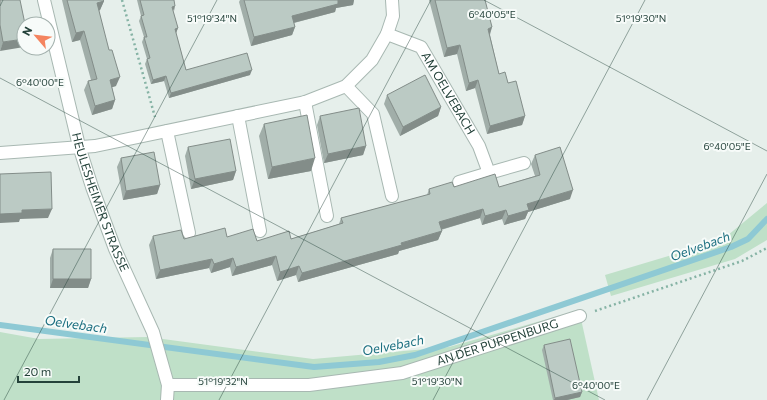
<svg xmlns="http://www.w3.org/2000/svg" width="767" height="400" viewBox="0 0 767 400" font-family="Commissioner,sans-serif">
	<rect width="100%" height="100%" fill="#e6efeb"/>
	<path fill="#bfe0c8" d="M 767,203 L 767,240 L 735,259 L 611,296 L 605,275 L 722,240 Z
		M 579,310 L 599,400 L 0,400 L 0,332 L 39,339 L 148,337 L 313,359 L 449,347 Z"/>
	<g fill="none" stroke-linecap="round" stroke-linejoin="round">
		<path stroke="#8ec9d4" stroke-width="6" d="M 0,325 L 314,367 L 379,362 L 415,355 L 731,247 L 748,239 L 767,219"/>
		<g stroke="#a8b8b2" stroke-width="14">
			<g id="minor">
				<path id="s1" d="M 44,0 L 79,146 L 92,187 L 115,249 L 153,332 L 168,385 L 167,400"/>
				<path id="s2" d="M 387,34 L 421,47 L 479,146 L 489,173 L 524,163"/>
				<path d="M 346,86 L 373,114 L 392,196"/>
				<path d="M 305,102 L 327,216"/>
				<path d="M 238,116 L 260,231"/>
				<path d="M 167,131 L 189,233"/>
				<path d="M 0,153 L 95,146 L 305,102 L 346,86 L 372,60 L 387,34 L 393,16 L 392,0"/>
				<path d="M 459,182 L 489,173"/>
				<path id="s3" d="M 168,385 L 309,385 L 402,373 L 580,316"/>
			</g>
		</g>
		<path stroke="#86b3a5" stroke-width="2.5" stroke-dasharray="2 3" stroke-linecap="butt" d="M 122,0 L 155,117
			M 595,311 L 742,261 L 767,248"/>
		<use href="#minor" stroke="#fff" stroke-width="12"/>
	</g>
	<path fill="#a1aea9" d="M 0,0 L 20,0 L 0,51 Z
		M 62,0 L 103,0 L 104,1 L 100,10 L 99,11 L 116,86 L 112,87 L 115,100 L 112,109 L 92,115 L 84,90 L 88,81 L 91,80 L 80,40 L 72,42 Z
		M 137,0 L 174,0 L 173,11 L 178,28 L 176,33 L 186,70 L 250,75 L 169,98 L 164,81 L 151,84 L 145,64 L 147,59 L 142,42 L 144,37 L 139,21 L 141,16 Z
		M 240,0 L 354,0 L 353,5 L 336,8 L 335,12 L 294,23 L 295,27 L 292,35 L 251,46 L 239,2 Z
		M 429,0 L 475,0 L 492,27 L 490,35 L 499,74 L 508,83 L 525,116 L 522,125 L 487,134 L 475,88 L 466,91 L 457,54 L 444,57 Z
		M 387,95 L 441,107 L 438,116 L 400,136 L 384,104 Z
		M 320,116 L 366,146 L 363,155 L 324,163 L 317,125 Z
		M 264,124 L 311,171 L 268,179 L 259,136 Z
		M 188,147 L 236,171 L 233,180 L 191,189 L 185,156 Z
		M 535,155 L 570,199 L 528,212 L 525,219 L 504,225 L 502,219 L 482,225 L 480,218 L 441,230 L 442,231 L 438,240 L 399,251 L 398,254 L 298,282 L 296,275 L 277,281 L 272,265 L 232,276 L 230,267 L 211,273 L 209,268 L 156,279 L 149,245 L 153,236 L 184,239 L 227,237 L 257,241 L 291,239 L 339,224 L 341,218 L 427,195 L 429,189 L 454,187 L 499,187 L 535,176 L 531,164 Z
		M 121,158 L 160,185 L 157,194 L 123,200 L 117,167 Z
		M 53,249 L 91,279 L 88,288 L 50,288 L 50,258 Z
		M 544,345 L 582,392 L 580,397 L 567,400 L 553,400 L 542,350 Z"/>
	<path fill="#838d89" d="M 338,0 L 354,0 L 353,5 L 336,8 L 335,12 L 289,24 L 292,16 Z
		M 104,1 L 100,10 L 94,12 L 97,3 Z
		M 175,6 L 174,11 L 172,7 Z
		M 295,27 L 292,35 L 251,46 L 254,37 Z
		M 492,27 L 489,36 L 488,29 Z
		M 178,28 L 176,33 L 173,34 L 175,29 Z
		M 84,31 L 80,40 L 72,42 L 76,33 Z
		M 24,39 L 24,47 L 0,51 L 3,42 Z
		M 460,45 L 457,54 L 444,57 L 447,48 Z
		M 252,70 L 250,75 L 169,98 L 171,93 Z
		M 166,76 L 164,81 L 151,84 L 153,80 Z
		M 120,77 L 116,86 L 106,89 L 110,80 Z
		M 478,80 L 475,88 L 466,91 L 469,83 Z
		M 115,100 L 112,109 L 92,115 L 95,106 Z
		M 441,107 L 438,116 L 400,136 L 403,127 Z
		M 525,116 L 522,125 L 487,134 L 490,126 Z
		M 366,146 L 363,155 L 324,163 L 328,154 Z
		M 315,158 L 311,171 L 268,179 L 272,167 Z
		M 236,171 L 233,180 L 191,189 L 195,179 Z
		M 160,185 L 157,194 L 123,200 L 126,191 Z
		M 573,190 L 570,199 L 528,212 L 525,219 L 504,225 L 508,216 L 527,204 Z
		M 52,209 L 48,218 L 20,219 L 19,222 L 0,223 L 0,214 L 22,210 Z
		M 483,209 L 480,218 L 436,231 L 439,222 Z
		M 506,210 L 502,219 L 482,225 L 485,216 Z
		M 442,231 L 438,240 L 399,251 L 398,254 L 298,282 L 302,273 Z
		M 276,256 L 272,265 L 232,276 L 236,267 Z
		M 233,258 L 230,267 L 211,273 L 214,264 Z
		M 212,259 L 209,268 L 156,279 L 160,270 Z
		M 299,266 L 296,275 L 277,281 L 280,272 Z
		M 53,279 L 91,279 L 88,288 L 50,288 Z
		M 582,392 L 580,397 L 567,400 L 554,400 L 555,398 Z"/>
	<path fill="#bbcac4" stroke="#838d89" d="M 0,0 L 20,0 L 25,24 L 24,24 L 24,39 L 3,42 L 0,25 Z
		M 67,0 L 103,0 L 104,1 L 97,3 L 109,50 L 112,50 L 120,77 L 110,80 L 115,100 L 95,106 L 88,81 L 97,79 L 84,31 L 76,33 Z
		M 140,0 L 174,0 L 175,6 L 172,7 L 178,28 L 175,29 L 186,70 L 247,53 L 252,70 L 171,93 L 166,76 L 153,80 L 147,59 L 150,58 L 144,37 L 147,37 L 141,16 L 144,15 Z
		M 244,0 L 339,0 L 338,0 L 338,4 L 292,16 L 295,27 L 254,37 Z
		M 435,0 L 485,0 L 492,27 L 488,29 L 499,74 L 505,72 L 508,83 L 516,81 L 525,116 L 490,126 L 478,80 L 469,83 L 460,45 L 447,48 Z
		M 425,75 L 441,107 L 403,127 L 387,95 Z
		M 359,108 L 366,146 L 328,154 L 320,116 Z
		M 307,115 L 315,158 L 272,167 L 264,124 Z
		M 230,139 L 236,171 L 195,179 L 188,147 Z
		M 560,147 L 573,190 L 527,204 L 529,210 L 508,216 L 506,210 L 485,216 L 483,209 L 439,222 L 442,231 L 401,243 L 402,245 L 302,273 L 299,266 L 280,272 L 276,256 L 236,267 L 233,258 L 214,264 L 212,259 L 160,270 L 153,236 L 181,230 L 184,239 L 225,228 L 227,237 L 253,229 L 257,241 L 289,231 L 291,239 L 343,223 L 341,218 L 430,194 L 429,189 L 452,182 L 454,187 L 495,174 L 499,187 L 540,175 L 535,155 Z
		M 154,152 L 160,185 L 126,191 L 121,158 Z
		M 51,172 L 52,209 L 22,210 L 22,213 L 0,214 L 0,174 Z
		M 53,249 L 91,249 L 91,279 L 53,279 Z
		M 570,339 L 582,392 L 555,398 L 544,345 Z"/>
	<path fill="none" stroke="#24423a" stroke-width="1" stroke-opacity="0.45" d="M 484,0 L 767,151M 0,6 L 3,0M 0,78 L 605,400M 4,400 L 217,0M 219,400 L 431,0M 433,400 L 645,0M 647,400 L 767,174"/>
	<g text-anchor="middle" stroke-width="4" stroke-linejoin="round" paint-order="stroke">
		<g font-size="12" fill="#24423a" stroke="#f7fbf9">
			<text dy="4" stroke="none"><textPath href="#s2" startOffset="90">AM OELVEBACH</textPath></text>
			<text dy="4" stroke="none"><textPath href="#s1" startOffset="210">HEULESHEIMER STRASSE</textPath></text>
			<text dy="4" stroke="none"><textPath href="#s3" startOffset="335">AN DER PUPPENBURG</textPath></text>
		</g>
		<g font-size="13" font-style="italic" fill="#1c6f80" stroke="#f7fbf9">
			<text transform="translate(700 246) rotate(-20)" y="5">Oelvebach</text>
			<text transform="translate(76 324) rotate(8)" y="5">Oelvebach</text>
			<text transform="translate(393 345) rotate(-11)" y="5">Oelvebach</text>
		</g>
	</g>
	<g font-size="10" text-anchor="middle" fill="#24423a" stroke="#f7fbf9" stroke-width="4" stroke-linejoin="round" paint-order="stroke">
		<text x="492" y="18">6°40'05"E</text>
		<text x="212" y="22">51°19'34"N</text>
		<text x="641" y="22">51°19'30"N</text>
		<text x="40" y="86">6°40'00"E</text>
		<text x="727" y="150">6°40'05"E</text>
		<text x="223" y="385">51°19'32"N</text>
		<text x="437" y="385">51°19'30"N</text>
		<text x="596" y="389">6°40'00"E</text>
	</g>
	<g transform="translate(36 36) rotate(298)"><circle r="19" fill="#f7fbf9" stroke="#a3b1ad"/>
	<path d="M0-3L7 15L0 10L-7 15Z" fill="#f4845f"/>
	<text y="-6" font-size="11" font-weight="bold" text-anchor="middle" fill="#24423a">N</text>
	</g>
	<path d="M18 376v6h61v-6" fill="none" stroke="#24423a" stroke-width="2"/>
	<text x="24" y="376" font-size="12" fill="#24423a" stroke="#f7fbf9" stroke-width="3" paint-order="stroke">20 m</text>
</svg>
